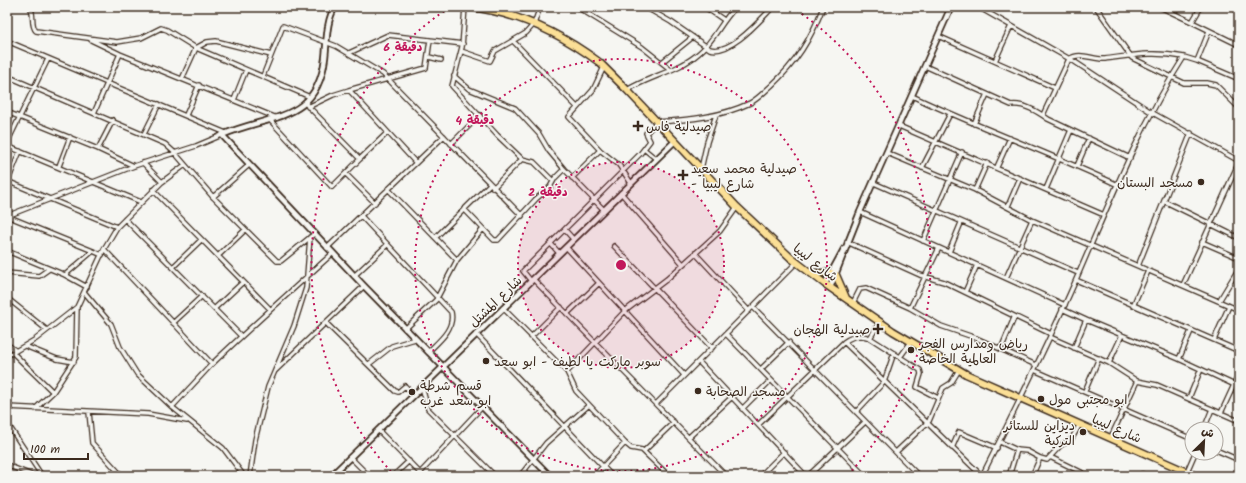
<svg xmlns="http://www.w3.org/2000/svg" width="1246" height="483" viewBox="0 0 1246 483" font-family="Kalam,'Playpen Sans Arabic',sans-serif">
	<rect width="100%" height="100%" fill="#f6f6f2"/>
	<filter id="ink" filterUnits="userSpaceOnUse"><feTurbulence type="fractalNoise" baseFrequency=".025" numOctaves="2"/><feDisplacementMap in="SourceGraphic" scale="8" xChannelSelector="R" yChannelSelector="G"/><feConvolveMatrix kernelMatrix="1 2 1 2 8 2 1 2 1" color-interpolation-filters="sRGB"/></filter>
	<g filter="url(#ink)">
		<g fill="none" stroke-linecap="round" stroke-linejoin="round">
			<g stroke="#3b2a1e" stroke-width="6">
				<path id="minor" d="M 30,7 C 35,14 30,25 36,31 L 117,42 L 141,38 L 161,28 L 167,30 L 196,48 L 207,42 L 216,41 L 271,55
					M 465,7 L 462,47 L 452,86 L 497,135 L 522,159
					M 577,7 L 642,47 L 671,70
					M 645,7 L 671,22 L 710,49 C 731,55 760,20 773,7
					M 705,7 L 724,20
					M 978,7 L 1075,62 L 1151,112 L 1239,161
					M 1096,7 L 1132,58 L 1184,83 L 1207,83 L 1216,85 L 1239,108
					M 1160,7 L 1192,22 L 1201,7
					M 1236,7 L 1239,8
					M 506,14 L 509,7
					M 1192,22 L 1239,45
					M 938,36 L 1055,88
					M 91,40 L 120,54 L 277,118
					M 7,41 L 226,133
					M 513,41 L 577,107
					M 461,51 L 490,61 L 495,51 L 526,33 L 534,24 L 540,7
					M 349,53 L 388,35 L 463,44
					M 429,57 L 441,60
					M 995,61 L 1011,26
					M 1197,61 L 1209,31
					M 662,62 L 693,37
					M 925,66 L 1011,105 C 1024,103 1037,111 1048,119 L 1130,158
					M 604,67 L 593,90 L 569,117 L 600,150 L 619,165 L 631,183
					M 7,76 L 165,144 L 175,153 L 213,197 L 277,261 L 281,261 L 314,234
					M 263,76 L 283,26 L 336,46 L 383,74 L 522,216
					M 454,76 L 469,89 L 515,108 L 539,134 L 549,151 L 564,169 L 604,210
					M 182,79 L 196,48 L 310,97
					M 627,90 C 650,76 679,71 699,53 C 715,40 721,21 736,7
					M 912,96 C 980,128 1050,153 1118,185
					M 234,100 L 246,70
					M 308,107 L 333,95 L 349,90
					M 7,112 L 98,149 L 134,166
					M 94,113 L 120,54
					M 186,115 L 199,85
					M 1043,115 L 1069,59 C 1080,51 1093,60 1105,59 C 1136,55 1153,51 1184,57
					M 269,119 L 332,187 L 360,159 L 305,103
					M 974,124 L 987,94
					M 899,126 L 1104,215
					M 144,134 L 159,104
					M 7,143 L 48,59
					M 451,144 L 480,115
					M 7,146 L 141,202
					M 98,149 L 113,120
					M 644,149 L 655,158
					M 887,153 L 975,190 L 1032,220 L 1239,310
					M 360,159 L 387,133
					M 143,163 L 162,182
					M 416,163 L 349,90 L 426,68 L 430,40
					M 59,166 L 70,137
					M 1077,166 L 1089,138
					M 997,167 L 1010,138
					M 922,168 L 950,114
					M 701,169 L 707,142 L 716,115
					M 346,174 L 375,203
					M 572,178 L 600,150
					M 7,181 L 117,227
					M 8,181 L 20,151
					M 874,183 L 1078,273
					M 493,188 L 522,159 L 534,162 L 553,181
					M 388,189 L 457,260
					M 1046,189 L 1071,130
					M 153,190 L 270,309
					M 975,190 L 987,163
					M 621,193 L 683,264
					M 213,197 L 249,165
					M 1164,201 L 1239,238
					M 1008,206 L 1020,178
					M 464,209 L 494,240 L 498,240 L 536,199 L 550,187 L 555,178 L 564,169
					M 860,212 L 1065,305
					M 7,216 L 134,166 L 196,146 L 222,135
					M 7,216 L 93,251
					M 361,216 L 451,312 C 455,329 439,341 428,352
					M 125,219 L 241,336
					M 565,230 L 574,240
					M 436,237 L 489,185
					M 923,241 L 962,152
					M 847,242 L 920,275 L 944,282 L 1051,334
					M 1202,242 L 1239,258
					M 551,244 L 559,253
					M 614,246 L 712,348
					M 566,247 L 684,375
					M 327,248 L 444,136
					M 104,249 L 212,364 C 252,326 292,290 332,254
					M 7,251 L 65,275 L 87,287
					M 949,252 L 961,223
					M 695,253 L 749,311
					M 218,256 L 245,230
					M 1138,266 L 1191,133
					M 173,267 L 201,240
					M 7,273 L 39,276 L 49,269
					M 65,275 L 93,251 L 102,255
					M 354,276 L 387,245
					M 1006,278 L 1032,220
					M 533,279 L 726,476
					M 1076,280 L 1239,351
					M 531,281 L 523,271 L 640,154 L 650,141 L 646,133 L 657,122 C 688,120 721,117 750,103 C 758,99 764,92 771,86 C 796,63 811,39 823,7
					M 1183,285 L 1239,162
					M 965,292 L 977,265
					M 85,293 L 111,324 L 120,347 L 137,374 L 172,407 L 223,448 L 244,476
					M 7,298 L 47,330
					M 1219,301 L 1239,268
					M 853,303 L 860,289 L 866,288 L 910,308 L 941,326 L 976,338 L 1036,365
					M 1133,306 L 1148,271
					M 753,307 L 919,476
					M 503,308 L 567,372 L 576,391 L 625,443 L 631,448 L 642,450 L 669,476
					M 910,308 L 939,248
					M 214,309 L 243,282
					M 1062,309 L 1086,320 L 1074,348
					M 567,314 L 599,283
					M 1086,320 L 1179,359
					M 173,323 L 202,296
					M 326,323 L 395,391 L 398,392 L 405,386 L 414,395
					M 405,329 L 436,300 L 457,260 L 483,229
					M 1191,331 L 1179,359 L 1239,387
					M 476,334 L 612,476
					M 726,334 L 865,476
					M 531,337 L 561,307
					M 1050,337 L 1109,363 L 1137,381
					M 870,338 L 920,370 L 921,374 L 917,387 L 938,398
					M 1214,340 L 1229,306
					M 844,342 L 982,476
					M 7,344 L 16,351
					M 25,346 L 57,359 L 74,362
					M 1001,349 L 1014,318
					M 13,353 L 53,392
					M 7,356 L 36,339 L 77,307 L 104,249 L 117,227 L 162,182 L 185,165
					M 900,357 L 911,342
					M 699,362 L 806,476
					M 1109,363 L 1122,335
					M 369,364 L 392,346 L 415,339
					M 761,369 L 789,342
					M 1034,370 L 1192,439
					M 275,371 L 364,286
					M 567,372 L 625,311 L 667,279 L 720,231 L 737,207
					M 422,387 L 428,409 L 495,476
					M 1085,391 L 1099,358
					M 1189,398 L 1201,369
					M 656,404 L 797,262
					M 7,407 L 148,414 L 187,421
					M 172,407 L 212,364
					M 35,409 L 53,392 L 76,357 L 77,307
					M 742,409 L 771,380
					M 89,412 L 92,443 L 122,476
					M 856,412 L 884,382 L 894,353
					M 1221,413 L 1239,374
					M 7,423 L 42,476
					M 758,425 L 844,342 C 852,336 860,334 870,338 L 880,322
					M 1204,429 L 1212,409
					M 378,430 L 423,476
					M 689,437 L 733,396
					M 1111,437 L 1137,381 L 1157,385 L 1239,421
					M 1000,442 L 1017,450 L 1027,451 L 1040,458 L 1047,460 L 1061,445 L 1071,440 L 1080,424
					M 952,448 L 959,432 L 997,448
					M 1216,450 L 1239,460
					M 644,451 L 674,422
					M 896,452 L 929,421 L 943,388 L 951,383 L 959,370
					M 350,457 L 369,476
					M 1050,457 L 1089,476
					M 7,465 L 34,476
					M 420,473 L 482,407
					M 250,476 L 255,440 L 268,387 L 294,326 L 306,288 L 310,237
					M 393,476 L 409,461
					M 520,476 L 546,443 L 589,405
					M 594,476 L 625,443
					M 760,476 L 784,452
					M 808,476 L 865,422
					M 909,476 L 914,471
					M 982,476 C 1014,412 1046,348 1075,282 C 1108,206 1139,127 1184,57 L 1197,61 L 1239,79
					M 1009,476 L 1017,450
					M 1032,476 L 1040,458
					M 1139,476 L 1142,474 L 1147,476
					M 1185,476 L 1195,453"/>
			</g>
			<g stroke="#3b2a1e" stroke-width="8">
				<path id="tertiary" d="M 335,7 C 326,21 327,41 325,58 C 317,123 270,114 222,135 L 364,286 L 550,476
					M 825,284 L 844,249
					M 830,288 L 860,212 L 951,7
					M 331,476 L 675,141"/>
			</g>
			<g stroke="#3b2a1e" stroke-width="9">
				<path id="trunk" d="M 469,7 C 517,12 560,33 599,62 L 627,90 L 737,207 L 791,258 L 825,284 L 893,331 L 966,374 L 1196,476
					M 810,273 L 831,273
					M 836,275 L 846,298"/>
			</g>
			<use href="#minor" stroke="#f6f6f2" stroke-width="3.5"/>
			<use href="#tertiary" stroke="#f6f6f2" stroke-width="4.5"/>
			<use href="#trunk" stroke="#fbdf96" stroke-width="6"/>
		</g>
	</g>
	<circle cx="621" cy="265" r="103" fill="#c2185b" fill-opacity=".12"/>
	<g fill="none" stroke="#c2185b" stroke-width="2" stroke-dasharray="2 4">
		<circle cx="621" cy="265" r="103"/>
		<circle cx="621" cy="265" r="206"/>
		<path d="M395 476A309 309 0 0 1 450 7M792 7A309 309 0 0 1 847 476"/>
	</g>
	<g fill="#3b2a1e" stroke="#f6f6f2" stroke-width="1.5">
		<path d="M636 120h4v4h4v4h-4v4h-4v-4h-4v-4h4z"/>
		<path d="M681 169h4v4h4v4h-4v4h-4v-4h-4v-4h4z"/>
		<circle cx="1201" cy="182" r="4"/>
		<path d="M876 323h4v4h4v4h-4v4h-4v-4h-4v-4h4z"/>
		<circle cx="911" cy="350" r="4"/>
		<circle cx="486" cy="361" r="4"/>
		<circle cx="698" cy="391" r="4"/>
		<circle cx="412" cy="392" r="4"/>
		<circle cx="1041" cy="399" r="4"/>
		<circle cx="1083" cy="432" r="4"/>
	</g>
	<g text-anchor="middle" stroke-width="3" stroke-linejoin="round" paint-order="stroke">
		<g font-size="13" fill="#3b2a1e" stroke="#f6f6f2" text-anchor="start">
			<text x="646" y="131">صيدلية فاس</text>
			<text x="691" y="173">صيدلية محمد سعيد<tspan x="691" dy="15">- شارع ليبيا</tspan></text>
			<text x="1193" y="187" text-anchor="end">مسجد البستان</text>
			<text x="870" y="334" text-anchor="end">صيدلية الهجان</text>
			<text x="919" y="348">رياض ومدارس الفجر<tspan x="919" dy="15">العالمية الخاصة</tspan></text>
			<text x="494" y="366">سوبر ماركت يا لطيف - ابو سعد</text>
			<text x="420" y="390">قسم شرطة<tspan x="420" dy="15">ابو سعد غرب</tspan></text>
			<text x="706" y="396">مسجد الصحابة</text>
			<text x="1049" y="404">ابو مجتبى مول</text>
			<text x="1075" y="430" text-anchor="end">ديزاين للستائر<tspan x="1075" dy="15">التركية</tspan></text>
		</g>
		<g font-size="13" fill="#3b2a1e" stroke="#f6f6f2">
			<text transform="translate(816 262) rotate(38)" y="5">شارع ليبيا</text>
			<text transform="translate(495 301) rotate(-44)" y="5">شارع المشتل</text>
			<text transform="translate(1117 428) rotate(24)" y="5">شارع ليبيا</text>
		</g>
	</g>
	<circle cx="621" cy="265" r="6" fill="#c2185b" stroke="#f6f6f2" stroke-width="2"/>
	<g font-size="12" text-anchor="middle" font-weight="bold" fill="#c2185b" stroke="#f6f6f2" stroke-width="3" stroke-linejoin="round" paint-order="stroke">
		<text x="403" y="51">6 دقيقة</text>
		<text x="475" y="124">4 دقيقة</text>
		<text x="548" y="196">2 دقيقة</text>
	</g>
	<rect width="1246" height="483" fill="none" stroke="#f6f6f2" stroke-width="24"/>
	<rect x="12" y="12" width="1222" height="459" fill="none" stroke="#3b2a1e" stroke-width="1.5" filter="url(#ink)"/>
	<g transform="translate(1204 441) rotate(24)"><circle r="19" fill="#f6f6f2" stroke="#aba49d"/>
	<path d="M0-3L7 15L0 10L-7 15Z" fill="#3b2a1e"/>
	<text y="-6" font-size="11" font-weight="bold" text-anchor="middle" fill="#3b2a1e">ش</text>
	</g>
	<path d="M24 453v6h64v-6" fill="none" stroke="#3b2a1e" stroke-width="2"/>
	<text x="30" y="453" font-size="12" fill="#3b2a1e" stroke="#f6f6f2" stroke-width="3" paint-order="stroke">100 m</text>
</svg>
